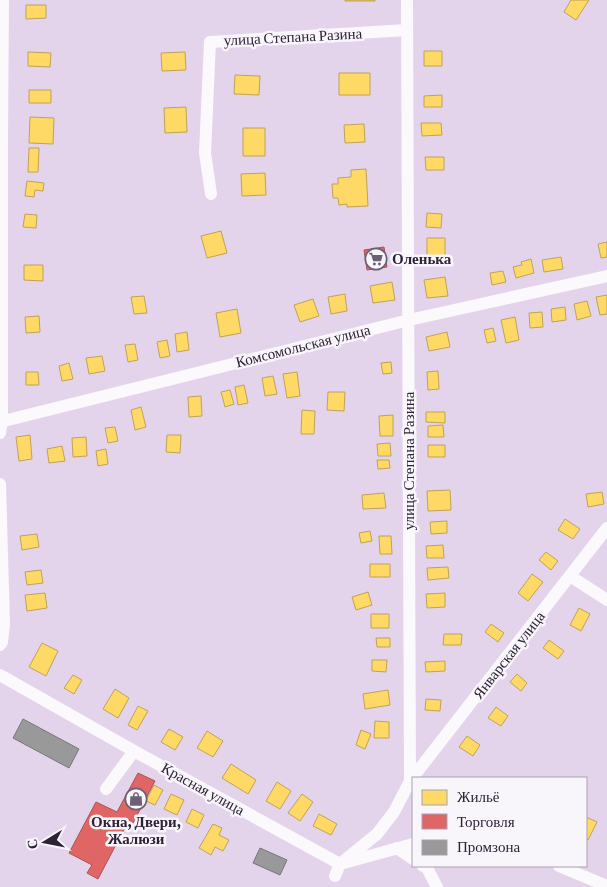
<svg xmlns="http://www.w3.org/2000/svg" width="607" height="887" viewBox="0 0 607 887" font-family="'Crimson Pro',serif">
	<rect width="100%" height="100%" fill="#e3d4ec"/>
	<path fill="#ffd966" stroke="#c0a258" d="M 345,0 L 375,0 L 375,1 L 345,1 Z
		M 571,0 L 589,0 L 576,20 L 564,12 Z
		M 26,5 L 46,5 L 46,18 L 26,19 Z
		M 424,51 L 442,51 L 442,66 L 424,66 Z
		M 28,52 L 51,53 L 50,67 L 28,66 Z
		M 185,52 L 186,70 L 162,71 L 161,53 Z
		M 339,73 L 370,73 L 370,95 L 339,95 Z
		M 235,75 L 260,76 L 259,95 L 234,94 Z
		M 29,90 L 51,90 L 51,103 L 29,103 Z
		M 442,95 L 442,107 L 424,107 L 424,96 Z
		M 186,107 L 187,132 L 165,133 L 164,108 Z
		M 30,117 L 54,118 L 53,144 L 29,143 Z
		M 421,123 L 441,123 L 442,135 L 422,136 Z
		M 364,124 L 365,142 L 345,143 L 344,125 Z
		M 243,128 L 265,128 L 265,156 L 243,156 Z
		M 29,148 L 39,148 L 38,172 L 28,172 Z
		M 425,157 L 444,157 L 444,170 L 426,170 Z
		M 366,169 L 368,206 L 347,207 L 347,204 L 339,205 L 338,198 L 333,198 L 332,184 L 338,184 L 338,178 L 351,177 L 351,170 Z
		M 265,173 L 266,195 L 242,196 L 241,174 Z
		M 27,181 L 44,183 L 43,191 L 35,190 L 34,197 L 25,196 Z
		M 427,213 L 442,214 L 441,228 L 426,227 Z
		M 25,214 L 37,215 L 36,228 L 23,227 Z
		M 221,231 L 227,253 L 207,258 L 201,236 Z
		M 427,238 L 445,238 L 445,259 L 427,259 Z
		M 607,242 L 607,257 L 601,258 L 598,244 Z
		M 561,257 L 563,269 L 544,272 L 542,260 Z
		M 531,259 L 534,273 L 516,278 L 513,267 L 522,265 L 521,262 Z
		M 24,265 L 43,265 L 43,281 L 24,280 Z
		M 503,271 L 506,282 L 492,285 L 490,273 Z
		M 445,277 L 448,296 L 427,298 L 424,280 Z
		M 392,282 L 395,300 L 373,303 L 370,286 Z
		M 345,294 L 347,311 L 331,314 L 328,297 Z
		M 607,295 L 607,314 L 600,315 L 596,297 Z
		M 144,296 L 147,313 L 134,314 L 131,297 Z
		M 313,299 L 319,316 L 300,322 L 294,305 Z
		M 587,301 L 591,316 L 577,320 L 574,304 Z
		M 565,307 L 566,320 L 552,322 L 551,309 Z
		M 237,309 L 241,333 L 220,337 L 216,313 Z
		M 542,312 L 543,327 L 530,328 L 529,313 Z
		M 39,316 L 40,332 L 26,333 L 25,317 Z
		M 515,317 L 519,340 L 506,343 L 501,320 Z
		M 493,328 L 496,341 L 487,343 L 484,330 Z
		M 187,332 L 189,350 L 177,352 L 175,334 Z
		M 447,332 L 450,347 L 429,351 L 426,337 Z
		M 167,340 L 170,356 L 160,358 L 157,342 Z
		M 135,344 L 138,360 L 128,362 L 125,345 Z
		M 102,356 L 105,371 L 89,374 L 86,358 Z
		M 391,362 L 392,373 L 383,374 L 381,363 Z
		M 69,363 L 73,379 L 62,381 L 59,366 Z
		M 438,371 L 439,389 L 428,390 L 427,372 Z
		M 26,372 L 38,372 L 39,385 L 26,385 Z
		M 297,372 L 300,396 L 287,398 L 283,374 Z
		M 273,376 L 277,394 L 265,396 L 262,378 Z
		M 244,385 L 248,403 L 238,405 L 235,387 Z
		M 230,390 L 234,404 L 225,407 L 221,392 Z
		M 328,392 L 345,392 L 344,411 L 327,410 Z
		M 201,396 L 202,416 L 189,417 L 188,397 Z
		M 141,407 L 146,427 L 135,430 L 131,410 Z
		M 302,410 L 315,411 L 314,434 L 301,434 Z
		M 426,412 L 445,412 L 445,423 L 426,422 Z
		M 393,415 L 393,436 L 380,436 L 379,416 Z
		M 443,425 L 444,437 L 428,437 L 428,426 Z
		M 115,427 L 118,441 L 108,443 L 105,428 Z
		M 30,435 L 32,459 L 19,461 L 16,437 Z
		M 167,435 L 181,435 L 180,453 L 166,452 Z
		M 86,437 L 87,456 L 73,457 L 72,438 Z
		M 390,443 L 391,456 L 378,456 L 377,444 Z
		M 428,445 L 445,445 L 445,457 L 428,457 Z
		M 62,446 L 65,461 L 49,463 L 47,449 Z
		M 106,449 L 108,464 L 98,466 L 96,451 Z
		M 377,460 L 389,460 L 390,468 L 378,469 Z
		M 450,490 L 451,510 L 428,511 L 427,491 Z
		M 602,492 L 604,504 L 588,507 L 586,494 Z
		M 384,493 L 386,508 L 363,509 L 362,495 Z
		M 565,519 L 580,529 L 573,539 L 558,530 Z
		M 447,521 L 447,533 L 431,534 L 430,522 Z
		M 370,531 L 372,541 L 361,543 L 359,533 Z
		M 37,534 L 39,547 L 22,550 L 20,536 Z
		M 379,536 L 391,536 L 392,554 L 380,554 Z
		M 443,545 L 444,558 L 427,558 L 426,546 Z
		M 546,552 L 558,561 L 551,570 L 539,560 Z
		M 370,564 L 390,564 L 390,577 L 370,577 Z
		M 448,567 L 449,578 L 428,580 L 427,568 Z
		M 41,570 L 43,583 L 27,585 L 25,572 Z
		M 532,574 L 543,582 L 528,601 L 518,593 Z
		M 368,592 L 372,605 L 356,610 L 352,597 Z
		M 45,593 L 47,608 L 27,611 L 25,595 Z
		M 445,593 L 445,607 L 427,608 L 426,594 Z
		M 579,608 L 590,614 L 581,631 L 570,625 Z
		M 371,614 L 389,614 L 389,628 L 371,628 Z
		M 491,624 L 504,633 L 498,642 L 485,632 Z
		M 444,634 L 462,634 L 461,645 L 443,645 Z
		M 376,638 L 390,638 L 390,647 L 377,647 Z
		M 549,640 L 564,651 L 558,659 L 543,648 Z
		M 42,643 L 58,651 L 46,676 L 29,667 Z
		M 372,660 L 387,660 L 386,672 L 372,671 Z
		M 445,661 L 445,671 L 426,672 L 425,662 Z
		M 517,674 L 527,683 L 521,691 L 510,682 Z
		M 73,675 L 82,680 L 74,694 L 64,688 Z
		M 115,689 L 129,698 L 118,718 L 103,709 Z
		M 388,690 L 390,705 L 365,709 L 363,694 Z
		M 426,699 L 441,700 L 440,711 L 425,710 Z
		M 138,706 L 148,711 L 137,730 L 128,725 Z
		M 496,707 L 508,716 L 501,726 L 488,718 Z
		M 375,721 L 389,722 L 389,738 L 374,738 Z
		M 169,729 L 183,737 L 175,750 L 161,742 Z
		M 361,730 L 371,734 L 365,749 L 356,745 Z
		M 207,731 L 223,741 L 213,757 L 197,748 Z
		M 467,736 L 480,745 L 473,756 L 459,747 Z
		M 231,764 L 256,780 L 248,794 L 222,778 Z
		M 277,782 L 291,791 L 280,809 L 266,801 Z
		M 154,785 L 163,790 L 155,805 L 146,801 Z
		M 171,794 L 184,800 L 177,815 L 164,809 Z
		M 302,794 L 313,802 L 300,821 L 288,813 Z
		M 192,809 L 204,815 L 198,828 L 186,822 Z
		M 319,814 L 337,824 L 331,835 L 313,826 Z
		M 586,817 L 597,822 L 588,840 L 586,838 Z
		M 213,824 L 222,828 L 219,835 L 229,840 L 223,851 L 215,847 L 211,855 L 199,848 Z"/>
	<path fill="#e06666" stroke="#ab5258" d="M 384,247 L 387,267 L 367,270 L 364,250 Z
		M 138,773 L 155,781 L 133,823 L 129,820 L 98,879 L 87,873 L 92,865 L 69,853 L 96,802 L 117,812 Z"/>
	<path fill="#999" stroke="#79757c" d="M 23,719 L 79,749 L 69,768 L 13,738 Z
		M 260,848 L 287,860 L 280,875 L 253,863 Z"/>
	<g fill="none" stroke-linecap="round" stroke-linejoin="round">
		<path stroke="#fbf9fc" stroke-width="12" d="M 211,194 L 205,153 L 210,42 L 407,30
			M 0,422 L 409,320 L 607,276
			M 0,433 L 2,421 L 2,136 L 3,0
			M 0,484 L 4,624 L 2,642 L 0,645
			M 570,576 L 607,600
			M 0,675 L 134,751 L 340,864 L 413,844
			M 410,781 L 607,528
			M 106,789 L 134,751
			M 397,848 L 413,859
			M 340,864 L 377,834 L 394,812 L 410,781 L 407,0
			M 423,866 L 427,868 L 437,887
			M 559,866 L 607,886
			M 335,876 L 340,864"/>
	</g>
	<defs>
		<g id="supermarket-ring" transform="scale(1.125)"><circle r="9.5" fill="#f9f6fb" stroke="#6d6076" stroke-width="1.5"/><path d="M-6-5.5h2.5l.6 2H6L4.5 2H-2.5L-4.4-4H-6ZM-1.5 3.2a1.3 1.3 0 1 0 .1 0ZM3 3.2a1.3 1.3 0 1 0 .1 0Z" fill="#6d6076"/></g>
		<g id="shop-ring" transform="scale(1.125)"><circle r="9.5" fill="#f9f6fb" stroke="#6d6076" stroke-width="1.5"/><path d="M-5-2.5h2.3a2.7 3.5 0 0 1 5.4 0H5L5.5 6h-11ZM-1.5-2.5h3a1.5 2.3 0 0 0-3 0Z" fill="#6d6076"/></g>
	</defs>
	<g fill-rule="evenodd">
		<use href="#supermarket-ring" x="376" y="259"/>
		<use href="#shop-ring" x="136" y="799"/>
	</g>
	<g text-anchor="middle" stroke-width="5" stroke-linejoin="round" paint-order="stroke">
		<g font-size="15" fill="#2e2237" stroke="#f9f6fb">
			<text transform="translate(293 37) rotate(-3)" y="5">улица Степана Разина</text>
			<text transform="translate(303 346) rotate(-14)" y="5">Комсомольская улица</text>
			<text transform="translate(409 461) rotate(-90)" y="5">улица Степана Разина</text>
			<text transform="translate(509 655) rotate(-52)" y="5">Январская улица</text>
			<text transform="translate(203 789) rotate(29)" y="5">Красная улица</text>
		</g>
		<g font-size="15" font-weight="bold" fill="#2e2237" stroke="#f9f6fb" text-anchor="start">
			<text x="392" y="264">Оленька</text>
			<text x="136" y="827" text-anchor="middle">Окна, Двери,<tspan x="136" dy="17">Жалюзи</tspan></text>
		</g>
	</g>
	<rect x="412" y="777" width="175" height="90" fill="#f9f6fb" stroke="#a8a1ad"/>
	<rect x="422" y="790" width="25" height="15" fill="#ffd966" stroke="#a8a1ad"/>
	<text x="457" y="802" font-size="15" fill="#2e2237">Жильё</text>
	<rect x="422" y="814" width="25" height="15" fill="#e06666" stroke="#a8a1ad"/>
	<text x="457" y="827" font-size="15" fill="#2e2237">Торговля</text>
	<rect x="422" y="840" width="25" height="15" fill="#999999" stroke="#a8a1ad"/>
	<text x="457" y="852" font-size="15" fill="#2e2237">Промзона</text>
	<g transform="translate(45 842) rotate(260)" stroke="#f9f6fb" stroke-width="4" paint-order="stroke">
	<path d="M0-4L9 19L0 12L-9 19Z" fill="#2e2237"/>
	<text y="-8" font-size="14" font-weight="bold" text-anchor="middle" fill="#2e2237">С</text>
	</g>
</svg>
